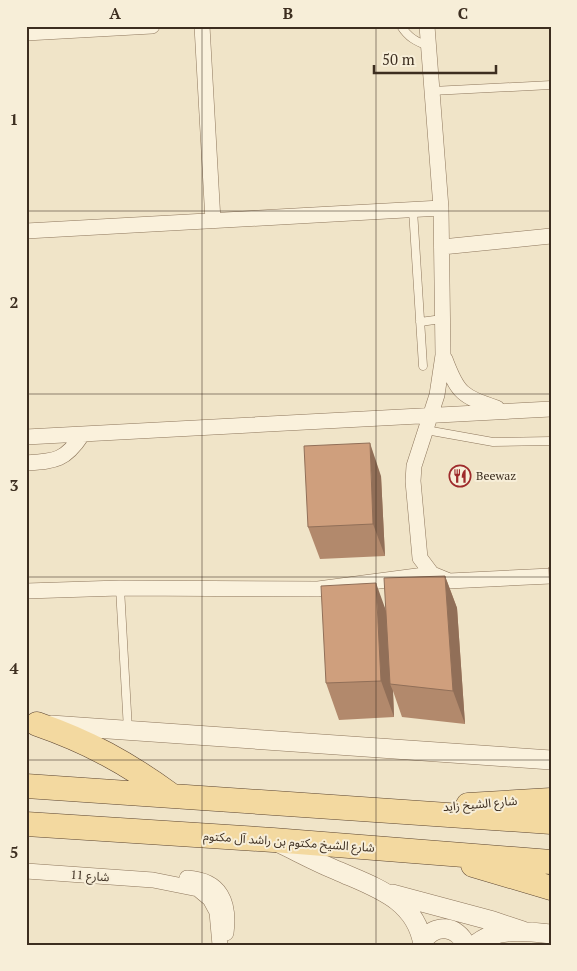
<svg xmlns="http://www.w3.org/2000/svg" width="577" height="971" viewBox="0 0 577 971" font-family="'PT Serif','Noto Sans Arabic',serif">
	<rect width="100%" height="100%" fill="#f0e4c8"/>
	<g fill="none" stroke-linecap="round" stroke-linejoin="round">
		<g stroke="#8d765c" stroke-width="9">
			<path id="service" d="M 401,26 C 408,37 416,42 429,46
				M 432,91 L 551,85
				M 413,210 L 423,366
				M 420,322 L 442,319
				M 426,430 L 493,442 L 551,441
				M 120,588 L 128,730"/>
		</g>
		<g stroke="#8d765c" stroke-width="16">
			<path id="minor" d="M 202,26 L 213,221
				M 427,26 L 441,208 L 443,355 L 437,395 L 414,466 L 413,481 L 420,558 L 432,574 L 449,581 L 551,576
				M 26,33 L 152,26
				M 26,231 L 441,208
				M 442,247 L 551,236
				M 445,359 C 458,394 462,396 497,408
				M 26,437 L 551,409
				M 26,463 C 55,461 65,461 82,435
				M 26,591 L 120,588 L 318,589 L 432,574
				M 26,871 L 153,880 L 198,889 L 210,899 L 217,912 L 220,945
				M 187,878 C 221,880 230,902 226,933"/>
		</g>
		<g stroke="#8d765c" stroke-width="20">
			<path id="tertiary" d="M 51,725 L 551,760
				M 279,843 C 298,852 318,863 338,871 C 374,887 416,899 423,945
				M 392,894 L 493,921 L 523,931
				M 423,941 C 435,923 457,925 466,945
				M 475,945 C 495,927 526,931 551,934"/>
		</g>
		<g stroke="#5b4430" stroke-width="25">
			<path id="primary" d="M 37,724 C 89,742 127,763 171,795
				M 26,786 L 551,822
				M 468,805 L 551,800
				M 26,824 L 273,840 L 551,862
				M 473,865 L 551,888"/>
		</g>
		<use href="#service" stroke="#faf1dc" stroke-width="8"/>
		<use href="#minor" stroke="#faf1dc" stroke-width="15"/>
		<use href="#tertiary" stroke="#faf1dc" stroke-width="19"/>
		<use href="#primary" stroke="#f3d9a0" stroke-width="24"/>
	</g>
	<path fill="#b2896c" d="M 381,476 L 385,556 L 320,559 L 308,527 Z
		M 445,576 L 457,608 L 465,724 L 402,717 L 393,691 L 394,717 L 339,720 L 326,683 L 386,611 Z"/>
	<path fill="#916f58" d="M 370,443 L 381,476 L 385,556 L 373,524 Z
		M 445,576 L 457,608 L 465,724 L 453,691 Z
		M 376,583 L 389,619 L 390,684 L 393,691 L 394,717 L 381,681 Z"/>
	<path fill="#cf9f7d" stroke="#916f58" d="M 370,443 L 373,524 L 308,527 L 304,446 Z
		M 549,567 L 551,567 L 551,625 Z
		M 445,576 L 453,691 L 390,684 L 384,578 Z
		M 376,583 L 381,681 L 326,683 L 321,586 Z"/>
	<path fill="none" stroke="#3d2e20" stroke-width="1" stroke-opacity="0.55" d="M 202,26 L 202,945M 376,26 L 376,945M 26,211 L 551,211M 26,394 L 551,394M 26,577 L 551,577M 26,760 L 551,760"/>
	<defs>
		<g id="restaurant-ring" transform="scale(1.125)"><circle r="9.5" fill="#f7eed8" stroke="#9e2a2b" stroke-width="1.5"/><path d="M-5-6h1v4h1v-4h1v4h1v-4h1v5L-1.5 .5V6h-2V.5L-5-1ZM5-6V6H3V1.5H1.5Q1.5-4 5-6Z" fill="#9e2a2b"/></g>
	</defs>
	<g fill-rule="evenodd">
		<use href="#restaurant-ring" x="460" y="476"/>
	</g>
	<g text-anchor="middle" stroke-width="4" stroke-linejoin="round" paint-order="stroke">
		<g font-size="12" fill="#3d2e20" stroke="#f7eed8" text-anchor="start">
			<text x="476" y="480">Beewaz</text>
		</g>
		<g font-size="12" fill="#3d2e20" stroke="#f7eed8">
			<text transform="translate(480 804) rotate(-5)" y="4">شارع الشيخ زايد</text>
			<text transform="translate(289 842) rotate(4)" y="4">شارع الشيخ مكتوم بن راشد آل مكتوم</text>
			<text transform="translate(90 876) rotate(4)" y="4">شارع 11</text>
		</g>
	</g>
	<rect width="577" height="971" fill="none" stroke="#f7eed8" stroke-width="55"/>
	<path d="M374 65v8h122v-8" fill="none" stroke="#3d2e20" stroke-width="2.5"/>
	<text x="382" y="65" font-size="15" fill="#3d2e20" stroke="#f7eed8" stroke-width="4" paint-order="stroke">50 m</text>
	<rect x="28" y="28" width="522" height="916" fill="none" stroke="#3d2e20" stroke-width="2"/>
	<g font-size="16" text-anchor="middle" font-weight="bold" fill="#3d2e20">
		<text x="115" y="19">A</text>
		<text x="288" y="19">B</text>
		<text x="463" y="19">C</text>
		<text x="14" y="125">1</text>
		<text x="14" y="308">2</text>
		<text x="14" y="491">3</text>
		<text x="14" y="674">4</text>
		<text x="14" y="858">5</text>
	</g>
</svg>
